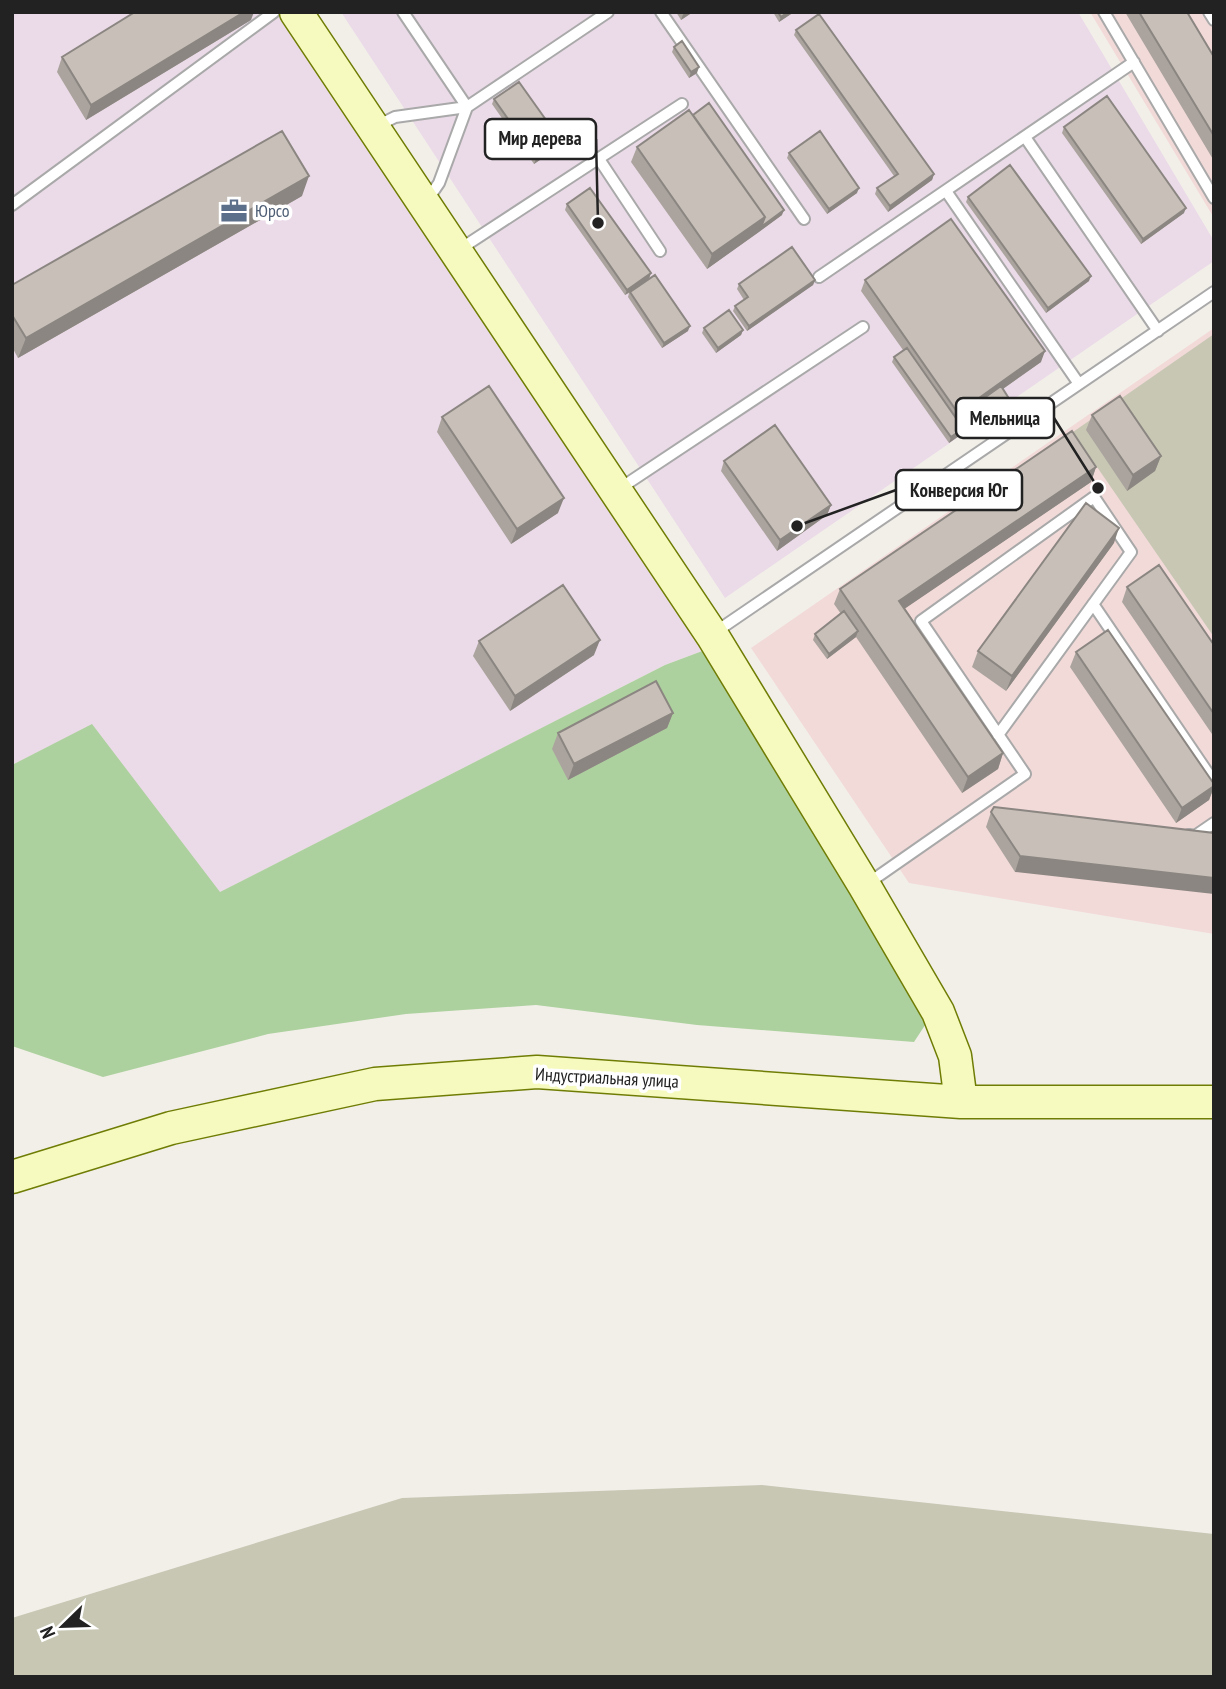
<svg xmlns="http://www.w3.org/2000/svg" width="1226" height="1689" viewBox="0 0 1226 1689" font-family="'PT Sans Narrow',sans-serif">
	<rect width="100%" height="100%" fill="#f2efe9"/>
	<path fill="#f2dad9" d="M 1090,12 L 1214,12 L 1214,218 Z
		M 1214,328 L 1214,934 L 909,883 L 751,648 Z"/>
	<path fill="#ebdbe8" d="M 12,12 L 286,12 L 705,650 L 665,665 L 219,893 L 92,725 L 12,765 Z
		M 341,12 L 1078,12 L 1214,241 L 1214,261 L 725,598 Z"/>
	<path fill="#c7c7b4" d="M 1214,334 L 1214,637 L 1073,432 Z
		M 762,1485 L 1214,1534 L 1214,1677 L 12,1677 L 12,1618 L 402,1498 Z"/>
	<path fill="#add19e" d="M 705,650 L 931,1016 L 914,1042 L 697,1025 L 536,1005 L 406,1014 L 268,1034 L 103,1077 L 12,1046 L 12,765 L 92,724 L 220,892 L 665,665 Z"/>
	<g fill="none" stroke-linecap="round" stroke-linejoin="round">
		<g stroke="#a9a9a9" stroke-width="14">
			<path id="service" d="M 403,12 L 467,107
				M 661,12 L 804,219
				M 1104,12 L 1214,198
				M 1209,12 L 1214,20
				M 377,126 L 395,117 L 467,107 L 608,12
				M 1025,137 L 1158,331
				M 599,159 L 660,251
				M 946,191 L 1079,384
				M 426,202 L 439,183 L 467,107
				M 12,205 L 274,12
				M 457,251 L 682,104
				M 819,277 L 1134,62
				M 619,489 L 863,327
				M 1093,604 L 1214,782
				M 714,633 L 1214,292
				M 1189,835 L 1195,836 L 1214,823
				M 867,884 L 1025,774 L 921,621 L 1094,497 L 1131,552 L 998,735"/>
		</g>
		<g stroke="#707d05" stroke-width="35">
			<path id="secondary" d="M 296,12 L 712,635 L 864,885 L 938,1012 L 955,1056 L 961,1102
				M 12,1177 L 171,1128 L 375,1084 L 537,1072 L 961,1102 L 1214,1102"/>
		</g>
		<use href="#service" stroke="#fff" stroke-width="10"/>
		<use href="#secondary" stroke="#f7fabf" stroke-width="32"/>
	</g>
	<path fill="#aba49e" d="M 676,12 L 693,12 L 681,20 Z
		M 773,12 L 794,12 L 779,22 Z
		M 1125,12 L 1187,12 L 1214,57 L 1214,161 Z
		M 251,20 L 86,120 L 57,72 L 62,57 Z
		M 796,30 L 934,174 L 932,180 L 888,212 L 875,194 L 877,188 L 894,176 L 794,35 Z
		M 674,47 L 697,73 L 689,78 L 672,52 Z
		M 494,99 L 561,141 L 559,147 L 534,164 L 492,104 Z
		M 693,115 L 782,215 L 707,269 L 631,162 L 637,147 Z
		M 1064,127 L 1184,213 L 1141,244 L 1062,133 Z
		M 789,153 L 857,193 L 827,214 L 787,158 Z
		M 302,196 L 18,358 L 12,347 L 12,285 Z
		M 968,197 L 1089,281 L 1046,313 L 966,202 Z
		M 567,204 L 649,279 L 688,331 L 662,348 L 628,297 L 629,293 L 625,295 L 565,210 Z
		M 815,280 L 813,285 L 747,331 L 733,311 L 735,306 L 744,300 L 737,289 L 739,284 Z
		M 865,280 L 1041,362 L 1003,389 L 1008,397 L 1007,402 L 949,443 L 892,362 L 894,357 L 903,350 L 861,291 Z
		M 704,328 L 743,330 L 741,335 L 716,353 L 702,333 Z
		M 1092,415 L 1161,456 L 1155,471 L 1127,491 L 1086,430 Z
		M 442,417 L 558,513 L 511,544 L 437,432 Z
		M 724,461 L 831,505 L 827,515 L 777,551 L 721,471 Z
		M 1096,467 L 1091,482 L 905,608 L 1003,753 L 998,769 L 962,793 L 856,637 L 827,659 L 813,640 L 815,634 L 841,614 L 834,604 L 840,589 Z
		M 1114,543 L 1006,691 L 972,667 L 978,651 Z
		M 1127,587 L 1214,645 L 1214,737 L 1122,602 Z
		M 479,641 L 594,655 L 510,711 L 473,656 Z
		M 1076,652 L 1214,784 L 1214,788 L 1209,800 L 1176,823 L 1070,667 Z
		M 673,713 L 667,728 L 568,780 L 552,749 L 558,733 Z
		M 991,812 L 1214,833 L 1015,872 L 986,827 Z"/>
	<path fill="#8b8681" d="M 244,12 L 254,12 L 251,20 L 86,120 L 91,105 Z
		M 684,12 L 693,12 L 681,20 Z
		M 788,12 L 794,12 L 779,22 L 781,17 Z
		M 699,67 L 697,73 L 689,78 L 691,72 Z
		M 561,141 L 559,147 L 534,164 L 536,159 Z
		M 934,174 L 932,180 L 888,212 L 890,206 Z
		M 309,176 L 302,196 L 18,358 L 26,338 Z
		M 859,188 L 857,193 L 827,214 L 829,209 Z
		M 1186,208 L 1184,213 L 1141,244 L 1143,239 Z
		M 784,210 L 782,215 L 759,232 L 761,227 Z
		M 765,217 L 759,232 L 707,269 L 712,254 Z
		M 651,273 L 649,279 L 625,295 L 627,290 Z
		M 1091,276 L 1089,281 L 1046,313 L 1048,308 Z
		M 815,280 L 813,285 L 747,331 L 749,326 Z
		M 690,326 L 688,331 L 662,348 L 664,343 Z
		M 743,330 L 741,335 L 716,353 L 718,348 Z
		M 1045,351 L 1041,362 L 954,423 L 958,413 Z
		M 1008,397 L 1007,402 L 949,443 L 951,437 Z
		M 1161,456 L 1155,471 L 1127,491 L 1133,475 Z
		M 1096,467 L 1091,482 L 894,616 L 899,601 Z
		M 564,498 L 558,513 L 511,544 L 517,529 Z
		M 831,505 L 827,515 L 777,551 L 780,540 Z
		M 1119,528 L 1114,543 L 1006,691 L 1012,676 Z
		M 858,631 L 856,637 L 827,659 L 829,654 Z
		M 600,640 L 594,655 L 510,711 L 515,696 Z
		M 673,713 L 667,728 L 568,780 L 574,764 Z
		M 1003,753 L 998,769 L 962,793 L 968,777 Z
		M 1214,786 L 1209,800 L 1176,823 L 1182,808 Z
		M 1020,856 L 1214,878 L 1214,894 L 1015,872 Z"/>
	<path fill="#c7bfb8" stroke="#8b8681" stroke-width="2" d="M 135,12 L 244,12 L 91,105 L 62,57 Z
		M 778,12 L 788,12 L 781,17 Z
		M 1139,12 L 1187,12 L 1214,57 L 1214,136 Z
		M 819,14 L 934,174 L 890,206 L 877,188 L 898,174 L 796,30 Z
		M 682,41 L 699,67 L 691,72 L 674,47 Z
		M 519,82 L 561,141 L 536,159 L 494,99 Z
		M 1107,96 L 1186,208 L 1143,239 L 1064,127 Z
		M 709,103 L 784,210 L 761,227 L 765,217 L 693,115 Z
		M 689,110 L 765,217 L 712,254 L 637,147 Z
		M 282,131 L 309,176 L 26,338 L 12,315 L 12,285 Z
		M 820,131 L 859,188 L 829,209 L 789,153 Z
		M 1010,165 L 1091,276 L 1048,308 L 968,197 Z
		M 590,188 L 651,273 L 627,290 L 567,204 Z
		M 951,219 L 1045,351 L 958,413 L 865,280 Z
		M 792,247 L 815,280 L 749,326 L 735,306 L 748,297 L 739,284 Z
		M 655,275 L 690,326 L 664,343 L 630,292 Z
		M 729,310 L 743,330 L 718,348 L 704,328 Z
		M 907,348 L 956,418 L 1001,386 L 1008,397 L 951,437 L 894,357 Z
		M 489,386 L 564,498 L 517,529 L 442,417 Z
		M 1120,396 L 1161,456 L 1133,475 L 1092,415 Z
		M 775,425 L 831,505 L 780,540 L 724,461 Z
		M 1072,431 L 1096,467 L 899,601 L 1003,753 L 968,777 L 840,589 Z
		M 1086,503 L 1119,528 L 1012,676 L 978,651 Z
		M 1159,565 L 1214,645 L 1214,714 L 1127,587 Z
		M 563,585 L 600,640 L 515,696 L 479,641 Z
		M 844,611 L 858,631 L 829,654 L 815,634 Z
		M 1108,630 L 1214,784 L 1214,786 L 1182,808 L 1076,652 Z
		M 656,681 L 673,713 L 574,764 L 558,733 Z
		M 994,807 L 1214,833 L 1214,878 L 1020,856 L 991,812 Z"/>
	<defs>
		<g id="office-bare" transform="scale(2.1)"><path d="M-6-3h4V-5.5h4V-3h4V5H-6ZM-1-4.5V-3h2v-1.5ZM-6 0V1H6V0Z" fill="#5c6f8a" stroke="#fff" stroke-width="2.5" paint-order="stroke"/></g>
	</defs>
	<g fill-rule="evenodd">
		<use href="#office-bare" x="234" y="211"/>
	</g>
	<g text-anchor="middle" stroke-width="7" stroke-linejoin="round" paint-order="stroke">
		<g font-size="18" fill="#4e5e75" stroke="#fff" text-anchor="start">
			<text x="255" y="217">Юрсо</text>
		</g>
		<g font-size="18" fill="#222" stroke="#fff">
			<text transform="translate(607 1078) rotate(3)" y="6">Индустриальная улица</text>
		</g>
	</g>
	<path fill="none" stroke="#222" stroke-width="2.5" d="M598 223L596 139M1098 488L1054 418M797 526L896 490"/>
	<g fill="#222" stroke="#fff" stroke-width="2.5">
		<circle cx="598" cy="223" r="7"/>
		<circle cx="1098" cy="488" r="7"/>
		<circle cx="797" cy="526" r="7"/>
	</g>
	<g fill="#fff" stroke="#222" stroke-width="2.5">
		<rect x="485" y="119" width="111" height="40" rx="7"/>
		<rect x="956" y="398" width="98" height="40" rx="7"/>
		<rect x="896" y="470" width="126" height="40" rx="7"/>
	</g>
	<g font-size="19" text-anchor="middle" font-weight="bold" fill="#222">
		<text x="540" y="145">Мир дерева</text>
		<text x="1005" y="425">Мельница</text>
		<text x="959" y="497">Конверсия Юг</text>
	</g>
	<rect width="1226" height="1689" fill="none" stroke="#222222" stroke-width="28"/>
	<g transform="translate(63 1626) rotate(247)" stroke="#ffffff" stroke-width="5" paint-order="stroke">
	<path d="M0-5L12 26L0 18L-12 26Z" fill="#222222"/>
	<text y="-10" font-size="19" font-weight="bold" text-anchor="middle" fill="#222222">N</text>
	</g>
</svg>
